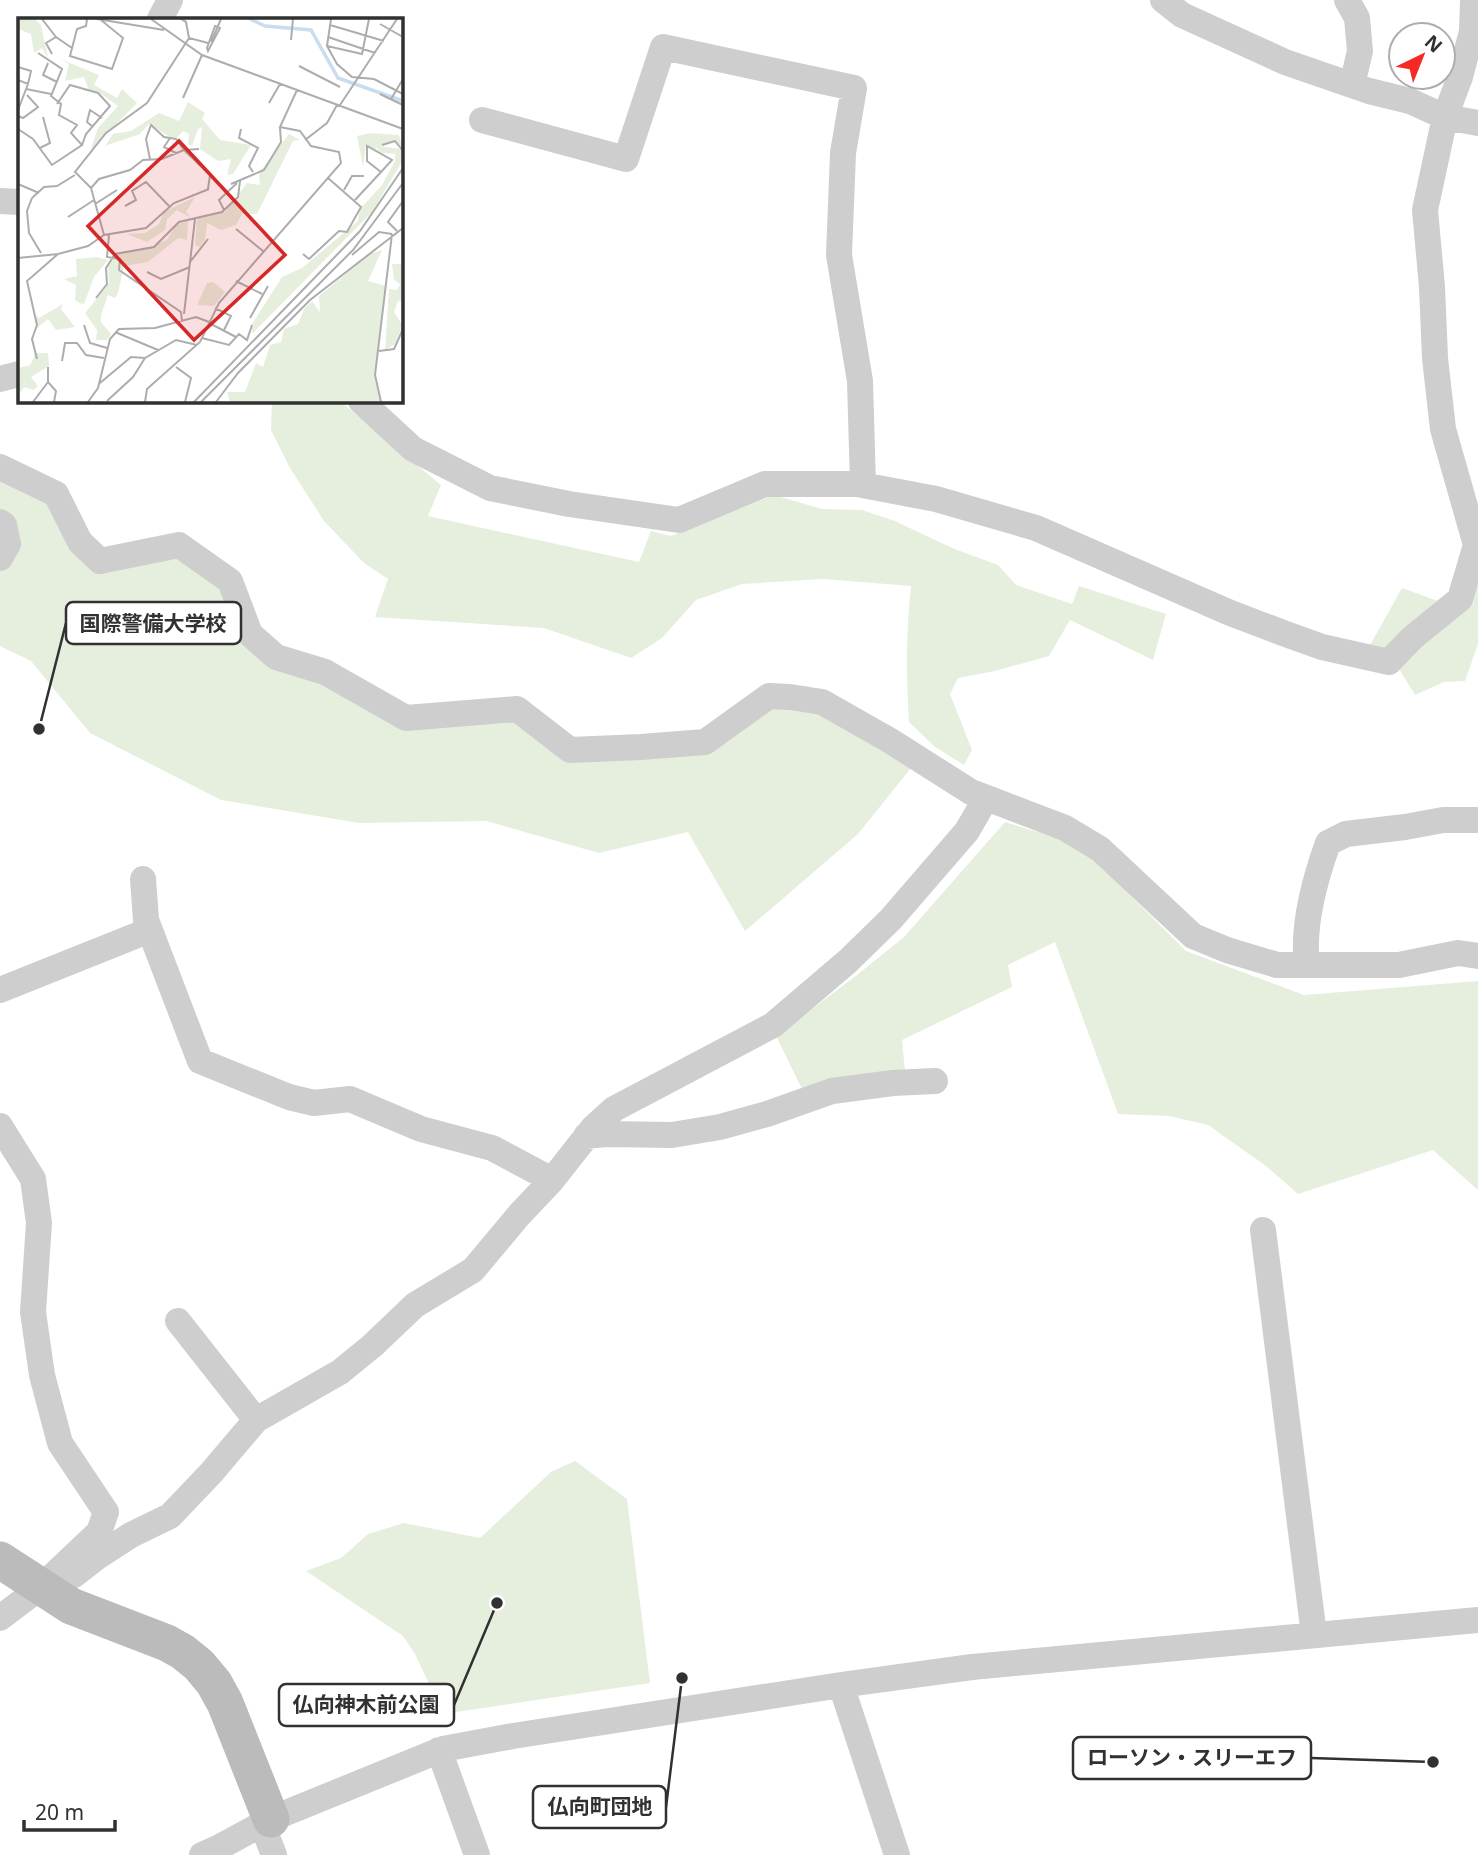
<svg xmlns="http://www.w3.org/2000/svg" width="1478" height="1855" viewBox="0 0 1478 1855" font-family="'Noto Sans','Noto Sans JP',sans-serif">
	<rect width="100%" height="100%" fill="#fff"/>
	<path fill="#e6efde" d="M 272,401 L 340,401 L 441,485 L 428,516 L 639,562 L 651,531 L 671,536 L 774,495 L 822,509 L 862,510 L 895,521 L 952,548 L 998,565 L 1016,585 L 1072,604 L 1079,586 L 1166,614 L 1153,660 L 1070,620 L 1049,656 L 995,671 L 958,678 L 950,694 L 972,750 L 964,765 L 935,747 L 909,722 C 906,674 906,634 911,586 L 823,579 L 742,584 L 696,600 L 662,638 L 631,658 L 544,628 L 375,617 L 388,579 L 364,563 L 324,521 L 290,468 L 271,430 Z
		M 0,479 L 49,500 L 69,548 L 99,574 L 179,557 L 220,588 L 243,639 L 349,693 L 406,728 L 515,716 L 568,758 L 700,755 L 772,706 L 819,712 L 911,768 L 858,834 L 745,931 L 688,832 L 599,853 L 486,821 L 359,823 L 221,800 L 90,733 L 31,661 L 0,646 Z
		M 1478,575 L 1478,644 L 1465,681 L 1444,682 L 1415,695 L 1396,664 L 1369,647 L 1402,588 L 1460,609 Z
		M 1005,822 L 1063,840 L 1093,858 L 1186,951 L 1304,995 L 1478,981 L 1478,1190 L 1433,1150 L 1298,1194 L 1266,1166 L 1208,1125 L 1169,1116 L 1118,1114 L 1055,942 L 1008,965 L 1012,987 L 902,1040 L 905,1071 L 803,1091 L 776,1036 L 857,975 L 904,937 Z
		M 575,1461 L 627,1499 L 650,1683 L 443,1714 L 415,1654 L 403,1636 L 306,1571 L 341,1558 L 368,1534 L 404,1523 L 480,1538 L 551,1472 Z"/>
	<g fill="none" stroke-linecap="round" stroke-linejoin="round">
		<path stroke="#cecece" stroke-width="26" d="M 1347,0 L 1357,18 L 1360,51 L 1352,85
			M 1473,0 L 1472,31 L 1460,77 L 1445,117 L 1478,123
			M 160,19 L 170,0
			M 482,120 L 626,159 L 663,47 L 854,88 L 843,153 L 839,255 L 860,381 L 863,485
			M 0,201 L 19,202
			M 0,379 L 19,374
			M 361,401 L 413,449 L 490,488 L 569,504 L 679,520 L 765,484 L 857,484 L 936,499 L 1036,528 L 1228,612 L 1283,633 L 1322,647 L 1389,662 L 1412,638 L 1460,599 L 1476,545 L 1443,429 L 1435,358 L 1432,287 L 1425,210 L 1445,117 L 1410,101 L 1369,91 L 1285,62 L 1182,15 L 1163,0
			M 0,467 L 56,494 L 80,542 L 100,561 L 179,545 L 230,581 L 250,634 L 276,657 L 325,672 L 406,718 L 517,709 L 570,750 L 641,747 L 705,742 L 769,696 L 790,697 L 822,702 L 889,740 L 971,792 L 1065,828 L 1100,849 L 1193,936 L 1227,950 L 1277,965 L 1399,965 L 1458,953 L 1478,956
			M 0,522 L 4,525 L 8,544 L 0,558
			M 143,879 L 146,920 L 200,1061 L 289,1097 L 314,1103 L 350,1099 L 421,1129 L 492,1148 L 552,1180
			M 1307,965 C 1302,927 1315,879 1328,843 L 1346,834 L 1405,827 L 1443,820 L 1478,820
			M 0,990 L 150,930
			M 0,1126 L 33,1179 L 39,1223 L 33,1312 L 42,1375 L 60,1443 L 106,1512 L 99,1532 L 41,1587 L 0,1618
			M 586,1136 L 606,1134 L 672,1135 L 720,1127 L 767,1114 L 832,1091 L 893,1083 L 935,1081
			M 1263,1230 L 1314,1635
			M 178,1321 L 256,1420
			M 41,1587 L 74,1575 L 97,1557 L 131,1535 L 170,1516 L 211,1473 L 256,1420 L 340,1372 L 372,1346 L 415,1305 L 473,1270 L 519,1215 L 552,1180 L 593,1128 L 614,1109 L 773,1025 L 848,961 L 891,919 L 967,831 L 986,798
			M 841,1685 L 897,1855
			M 439,1750 L 477,1855
			M 262,1824 L 274,1855
			M 202,1855 L 218,1848 L 271,1819 L 443,1749 L 513,1736 L 841,1685 L 972,1667 L 1478,1620"/>
		<path stroke="#bbb" stroke-width="37" d="M 0,1560 L 71,1606 L 167,1643 L 183,1652 L 199,1665 L 214,1683 L 225,1703 L 271,1819"/>
	</g>
	<g transform="translate(18 18)">
		<rect width="385" height="385" fill="#fff"/>
		<path d="M 0,1 L 17,1 L 23,7 L 30,40 L 24,30 L 16,35 L 13,16 L 0,11 ZM 42,41 L 81,57 L 76,67 L 99,80 L 104,71 L 119,85 L 72,133 L 80,110 L 100,88 L 82,75 L 71,73 L 66,59 L 47,63 L 51,46 ZM 170,84 L 187,95 L 184,101 L 202,122 L 233,127 L 215,156 L 209,157 L 213,141 L 200,143 L 182,131 L 184,109 L 180,111 L 174,128 L 170,126 L 171,116 L 165,113 L 159,120 L 152,119 L 131,106 L 122,116 L 87,128 L 95,116 L 113,113 L 141,95 L 161,103 ZM 352,115 L 381,117 L 385,131 L 377,121 L 357,131 L 348,127 L 345,148 L 339,118 ZM 271,116 L 282,122 L 275,123 L 239,196 L 224,196 L 218,207 L 203,212 L 189,205 L 187,222 L 182,229 L 177,227 L 179,201 L 207,194 L 229,165 L 242,167 L 241,155 ZM 361,128 L 383,131 L 385,142 L 354,194 L 234,316 L 234,306 L 264,259 L 284,250 L 340,203 L 341,192 L 364,167 L 377,143 L 377,136 L 365,135 L 359,132 ZM 177,179 L 168,194 L 173,200 L 159,192 L 149,201 L 147,212 L 129,224 L 109,216 L 127,215 L 141,206 L 146,194 ZM 170,203 L 169,222 L 160,220 L 130,244 L 106,248 L 100,275 L 97,280 L 90,277 L 83,297 L 83,304 L 93,316 L 89,322 L 78,322 L 79,312 L 67,295 L 91,265 L 90,248 L 97,237 L 131,230 L 149,222 L 158,207 ZM 364,232 L 350,263 L 368,268 L 356,357 L 362,384 L 212,384 L 209,374 L 227,374 L 238,345 L 245,349 L 252,327 L 263,324 L 266,311 L 280,306 L 286,291 L 294,283 L 302,294 L 301,278 L 352,236 ZM 79,239 L 90,242 L 76,259 L 66,286 L 61,285 L 57,282 L 58,267 L 46,261 L 59,258 L 58,241 ZM 374,246 L 385,246 L 385,283 L 380,283 L 376,294 L 385,308 L 376,327 L 367,332 L 371,271 L 379,272 L 382,266 L 376,262 ZM 195,264 L 207,274 L 196,288 L 179,287 L 189,265 ZM 45,286 L 43,291 L 57,309 L 38,312 L 30,301 L 19,310 L 16,296 L 21,300 ZM 18,335 L 30,335 L 31,348 L 13,359 L 20,368 L 15,372 L 6,369 L 2,375 L 0,350 L 12,347 Z" fill="#e6efde"/>
		<path fill="none" stroke="#c9ddf0" stroke-width="3.5" d="M 232,1 L 247,8 L 293,12 L 320,60 L 385,83"/>
		<path fill="none" stroke="#adadad" stroke-width="2" d="M 24,1 L 38,19 L 54,30M 69,1 L 68,8 L 59,11 L 52,38 L 94,51 L 105,20 L 83,2M 79,1 L 146,12M 133,1 L 184,37 L 385,111M 163,1 L 168,4 L 171,20 L 190,25M 313,1 L 309,28 L 344,36 L 351,1M 362,6 L 385,19M 312,7 L 366,23M 197,8 L 202,10 L 190,33 L 189,30 ZM 310,19 L 357,35M 273,22 L 275,1M 193,24 L 203,1M 309,28 L 319,46 L 334,59 L 356,61 L 385,76M 34,36 L 28,25 L 38,19M 30,45 L 25,57 L 39,64M 281,48 L 322,69M 0,49 L 13,53 L 10,66 L 0,62M 8,71 L 33,76M 362,76 L 385,87M 165,80 L 184,37M 373,81 L 385,61M 251,85 L 262,66M 39,86 L 52,67 L 80,75 L 92,88 L 68,116 L 64,127M 322,87 L 379,1M 0,92 L 10,66M 0,98 L 5,100 L 20,89 L 9,77M 75,109 L 69,104 L 72,92 L 84,100M 0,111 L 15,121 L 34,147 L 64,127 L 53,115 L 59,107 L 41,97 L 43,86 L 33,78 L 44,51 L 20,35M 223,111 L 221,120 L 240,130 L 231,148 L 235,154M 152,120 L 146,129 L 158,135M 287,122 L 309,105 L 319,87M 364,127 L 377,123 L 385,133M 22,130 L 32,125 L 25,99M 132,141 L 128,121 L 133,107 L 146,119 L 158,121 L 166,132 L 181,131M 0,166 L 21,175M 213,166 L 246,152 L 263,124 L 262,110M 73,170 L 57,154 L 88,115 L 129,85 L 171,20M 73,170 L 81,161 L 112,152 L 125,142 L 144,141 L 166,132 L 192,157 L 190,171M 73,170 L 86,217M 326,172 L 334,158 L 346,158M 337,182 L 363,154 L 349,143 L 349,128 L 374,142 L 363,154M 77,186 L 99,172M 107,188 L 118,182 L 114,173 L 128,164 L 151,188M 206,192 L 201,182 L 219,165M 50,199 L 76,182M 218,211 L 245,233M 379,213 L 370,204 L 385,183M 91,217 L 89,239 L 102,241 L 101,252 L 163,294 L 164,303M 23,235 L 11,215 L 9,193 L 14,180 L 26,169 L 39,168 L 57,157M 285,236 L 291,241 L 321,213 L 329,214 L 343,189 L 310,160M 334,237 L 361,214 L 374,216M 0,240 L 40,236 L 70,228 L 86,217 L 128,210 L 156,185 L 191,171M 172,244 L 190,221M 129,254 L 143,261 L 172,249M 218,263 L 244,276M 78,280 L 89,266 L 88,250 L 97,236 L 136,229 L 161,204 L 204,194 L 220,179 L 222,163M 197,290 L 213,298 L 206,312M 166,296 L 177,201M 232,300 L 250,268M 191,305 L 218,319M 66,307 L 72,325 L 89,330M 97,314 L 140,332M 184,320 L 211,327 L 221,316 L 229,322 L 234,307M 361,333 L 376,331 L 385,311M 19,341 L 14,321 L 19,307 L 9,263 L 40,236M 44,343 L 47,325 L 59,325 L 68,337 L 86,340M 158,349 L 173,360 L 167,384M 30,364 L 38,373 L 36,384M 82,365 L 113,339 L 127,340 L 158,322 L 179,327M 89,383 L 115,359 L 127,340M 15,384 L 30,364 L 30,349M 70,384 L 80,370 L 92,321 L 101,311 L 137,310 L 178,299 L 191,304M 127,384 L 129,371 L 182,324 L 201,285 L 323,145 L 321,134 L 293,128 L 282,113 L 262,109 L 279,72M 176,384 L 342,213 L 385,150M 183,384 L 335,232 L 385,165M 198,384 L 220,355 L 292,282 L 385,210M 363,384 L 357,357 L 374,216"/>
		<path fill="#d62828" fill-opacity="0.15" stroke="#d62828" stroke-width="3.5" d="M 161,123 L 267,237 L 176,322 L 70,208 Z"/>
		<rect width="385" height="385" fill="none" stroke="#313131" stroke-width="3.5"/>
	</g>
	<path fill="none" stroke="#313131" stroke-width="2.5" d="M39 729L66 623M497 1603L454 1705M1433 1762L1311 1758M682 1678L666 1807"/>
	<g fill="#313131" stroke="#fff" stroke-width="2.5">
		<circle cx="39" cy="729" r="7"/>
		<circle cx="497" cy="1603" r="7"/>
		<circle cx="1433" cy="1762" r="7"/>
		<circle cx="682" cy="1678" r="7"/>
	</g>
	<g fill="#fff" stroke="#313131" stroke-width="2.5">
		<rect x="66" y="602" width="175" height="42" rx="7"/>
		<rect x="279" y="1684" width="175" height="42" rx="7"/>
		<rect x="1073" y="1737" width="238" height="42" rx="7"/>
		<rect x="533" y="1786" width="133" height="42" rx="7"/>
	</g>
	<g font-size="21" text-anchor="middle" font-weight="bold" fill="#313131">
		<text x="153" y="631">国際警備大学校</text>
		<text x="366" y="1712">仏向神木前公園</text>
		<text x="1192" y="1765">ローソン・スリーエフ</text>
		<text x="600" y="1814">仏向町団地</text>
	</g>
	<g transform="translate(1422 56) rotate(43)"><circle r="33" fill="#ffffff" stroke="#adadad" stroke-width="2"/>
	<path d="M0-5L12 26L0 18L-12 26Z" fill="#f62925"/>
	<text y="-10" font-size="19" font-weight="bold" text-anchor="middle" fill="#313131">N</text>
	</g>
	<path d="M24 1820v10h91v-10" fill="none" stroke="#313131" stroke-width="3.5"/>
	<text x="35" y="1820" font-size="21" fill="#313131" stroke="#ffffff" stroke-width="5" paint-order="stroke">20 m</text>
</svg>
